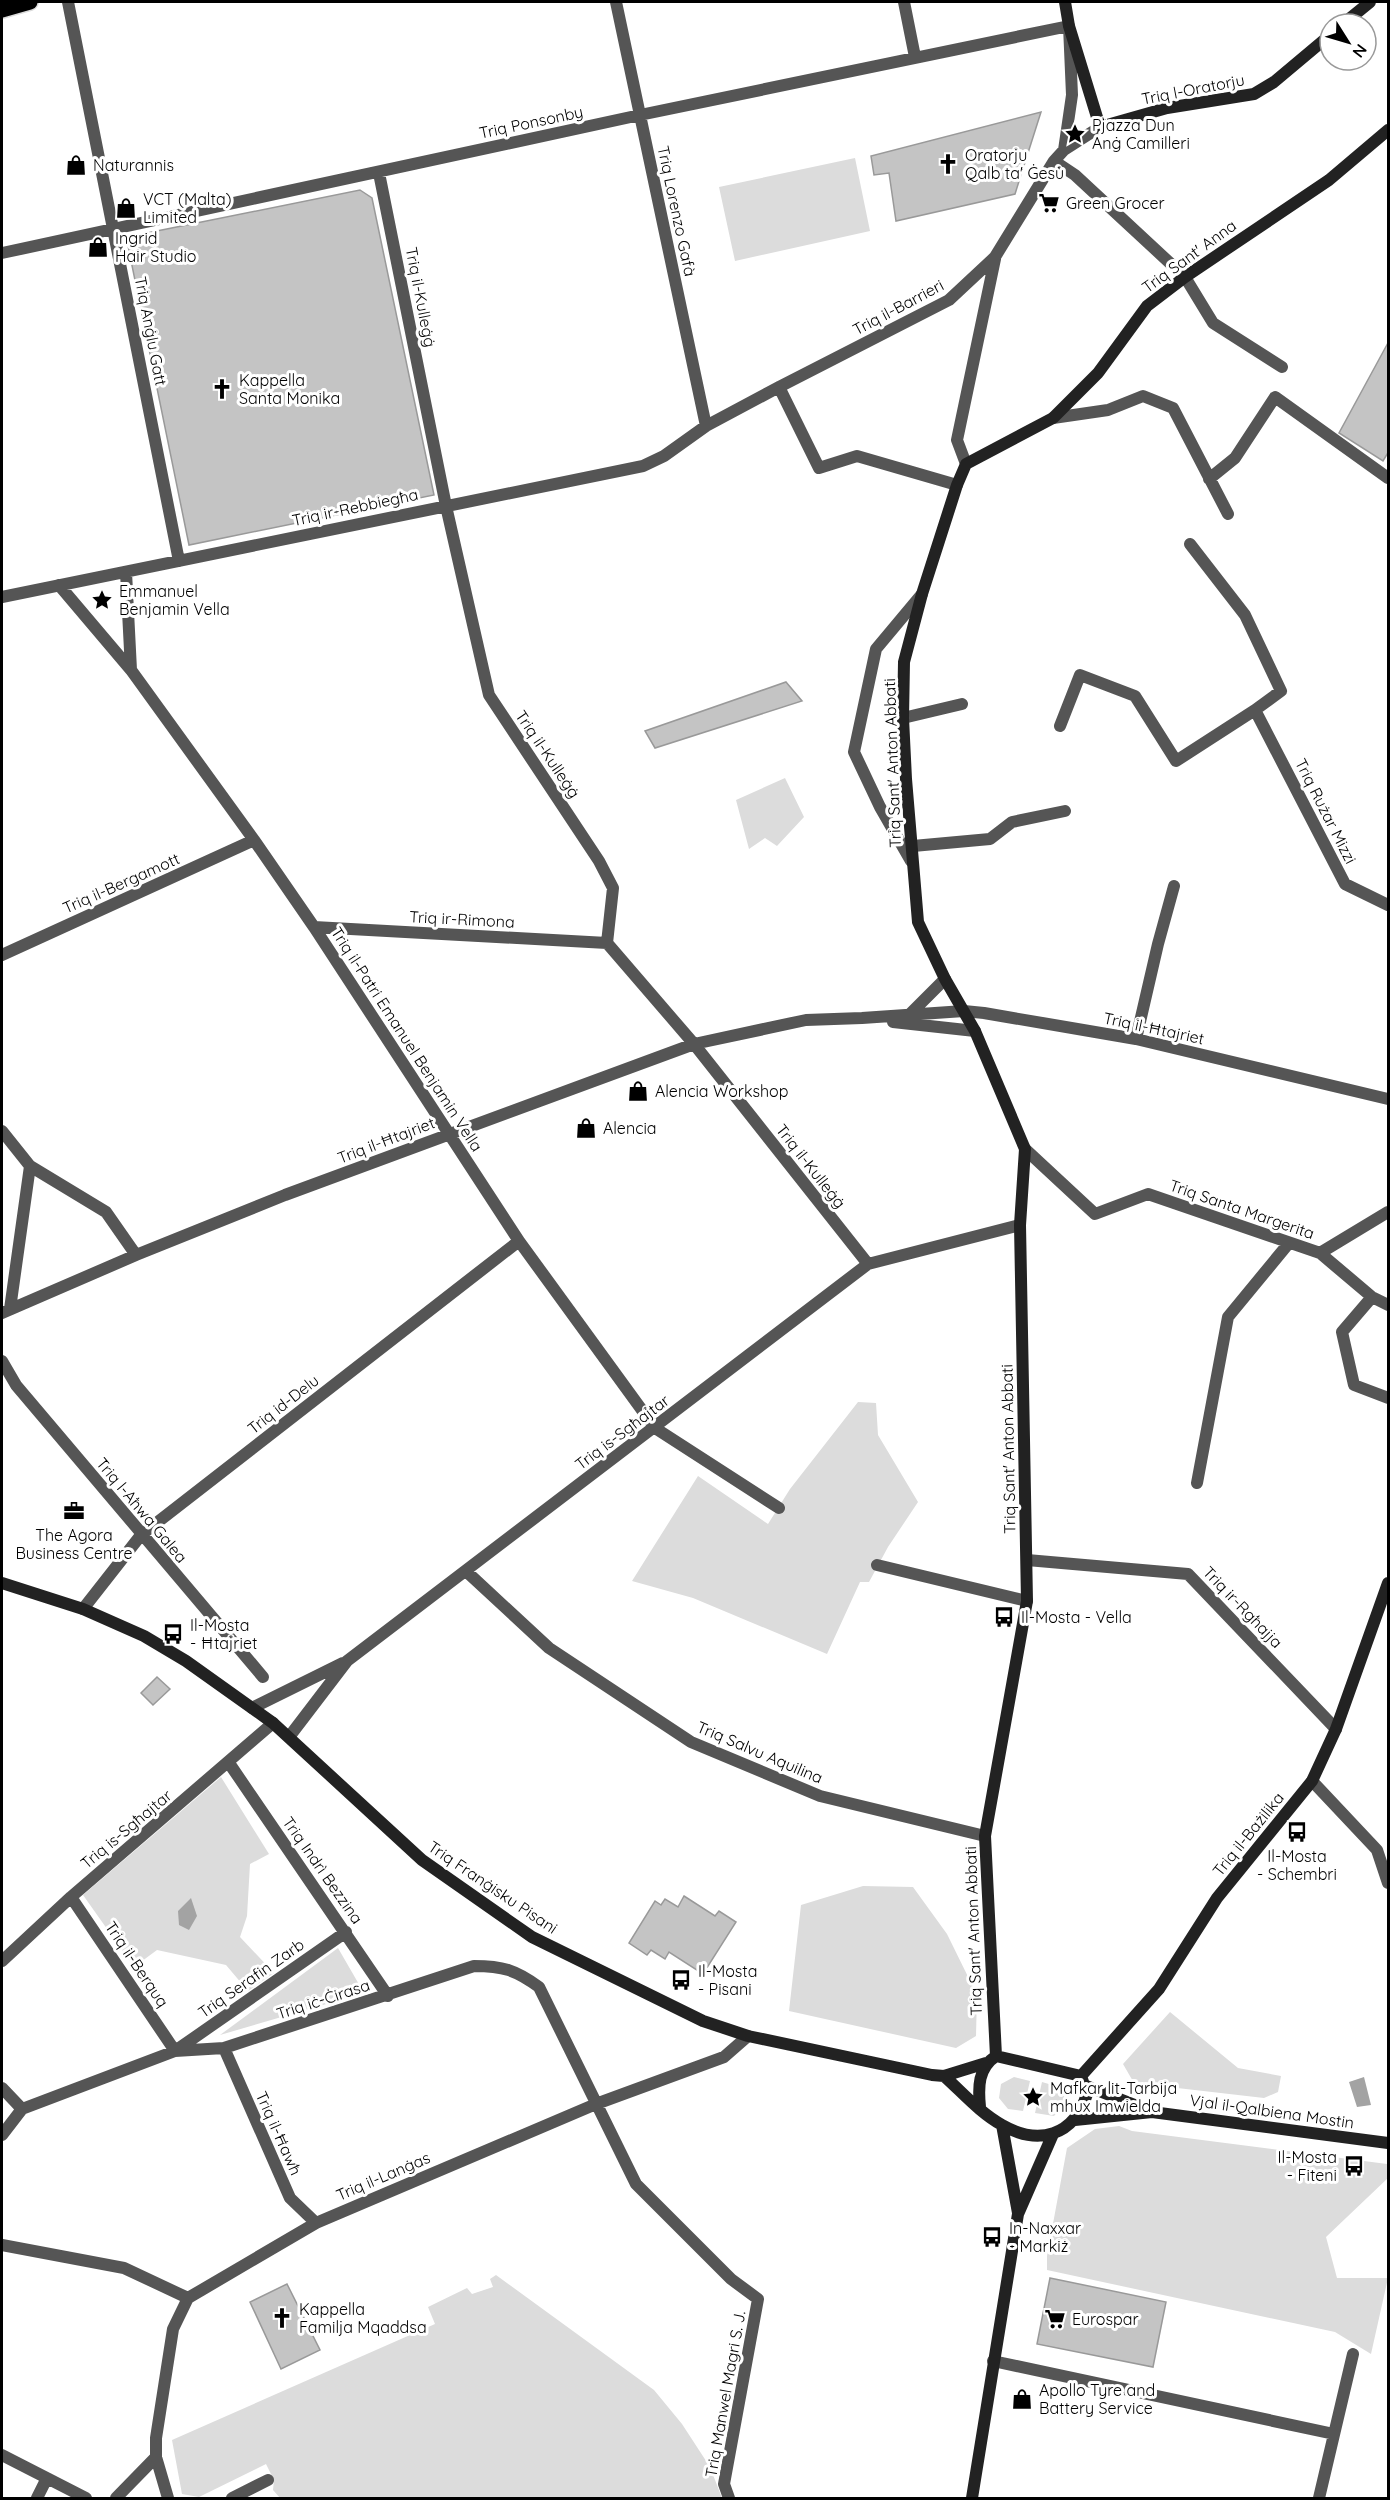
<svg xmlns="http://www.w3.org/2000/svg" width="1390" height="2500" viewBox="0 0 1390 2500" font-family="Quicksand,sans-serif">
	<rect width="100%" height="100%" fill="#fff"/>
	<path fill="#dcdcdc" d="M 855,158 L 870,231 L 735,261 L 719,187 Z
		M 785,778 L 804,817 L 777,846 L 765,838 L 749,849 L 736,800 Z
		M 858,1402 L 876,1403 L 878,1435 L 918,1502 L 888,1547 L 869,1582 L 860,1582 L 827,1654 L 693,1598 L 632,1581 L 698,1476 L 768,1524 L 790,1489 Z
		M 221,1777 L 269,1854 L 250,1864 L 247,1916 L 240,1937 L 274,1973 L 248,1991 L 226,1965 L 157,1950 L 134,1967 L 83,1895 Z
		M 863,1886 L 913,1887 L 947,1934 L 977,1995 L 976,2036 L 956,2048 L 789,2011 L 801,1905 Z
		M 338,1948 L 364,1993 L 220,2035 Z
		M 1170,2012 L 1238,2068 L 1281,2076 L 1278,2092 L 1264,2098 L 1134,2083 L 1123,2064 Z
		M 1014,2077 L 1030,2081 L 1023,2111 L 1008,2109 L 999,2098 L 1001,2084 Z
		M 1042,2082 L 1059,2087 L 1065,2098 L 1061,2108 L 1054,2116 L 1035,2113 Z
		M 1119,2126 L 1132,2131 L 1387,2164 L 1388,2178 L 1326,2237 L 1337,2278 L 1388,2278 L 1371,2354 L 1335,2332 L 1047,2270 L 1047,2256 L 1067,2148 L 1095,2129 Z
		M 496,2275 L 654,2390 L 682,2424 L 710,2467 L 722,2498 L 280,2498 L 273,2490 L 274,2480 L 266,2464 L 199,2497 L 182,2494 L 172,2440 L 435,2324 L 428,2307 L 467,2288 L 472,2294 L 493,2287 L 490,2279 Z"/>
	<path fill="#a3a3a3" d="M 191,1898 L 197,1916 L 189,1930 L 179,1925 L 178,1911 Z
		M 1364,2077 L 1371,2105 L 1357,2107 L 1349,2082 Z"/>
	<path fill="#c4c4c4" stroke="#999" stroke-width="1.5" d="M 1041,112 L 1015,194 L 896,221 L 889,173 L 874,175 L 871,156 Z
		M 360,190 L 372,198 L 434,495 L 189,545 L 127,241 L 137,235 Z
		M 1389,341 L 1389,451 L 1383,461 L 1339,433 Z
		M 786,682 L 802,701 L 655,748 L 645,731 Z
		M 157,1677 L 170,1689 L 153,1705 L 141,1693 Z
		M 684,1896 L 715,1916 L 719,1911 L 736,1922 L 703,1974 L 669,1952 L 665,1959 L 651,1950 L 647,1955 L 629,1943 L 655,1901 L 661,1905 L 665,1899 L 678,1907 Z
		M 1050,2278 L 1166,2302 L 1153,2367 L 1037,2344 Z
		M 287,2284 L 320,2350 L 281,2369 L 250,2302 Z"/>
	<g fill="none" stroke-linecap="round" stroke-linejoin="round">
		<g stroke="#dbdbdb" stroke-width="18">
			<path id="primary" d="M 2,10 L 30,2"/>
		</g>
		<path stroke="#555" stroke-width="12" d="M 68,2 L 179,561
			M 616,2 L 706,426
			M 904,2 L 915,57
			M 1054,161 L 1075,175 L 1185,277 L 1213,323 L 1282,367
			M 379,173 L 446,506 L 489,695 L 599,861 L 613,888 L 607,943 L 694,1044 L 868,1264
			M 2,253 L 640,115 L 1069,26 L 1072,95 L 1064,150
			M 779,387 L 819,468 L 857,456 L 957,485
			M 1053,418 L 1108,410 L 1143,396 L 1173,408 L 1228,514
			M 966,464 L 957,440 L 995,259
			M 1209,479 L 1235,458 L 1275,397 L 1388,478
			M 1190,544 L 1245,615 L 1281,691 L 1255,710
			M 126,572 L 131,670
			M 59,585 L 131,670 L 254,840 L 314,927 L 519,1241 L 655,1428 L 779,1508
			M 2,597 L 643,466 L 664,456 L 706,426 L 779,387 L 949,300 L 995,257 L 1054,161 L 1064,150 L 1100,127
			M 903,718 L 962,704
			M 1060,726 L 1080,675 L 1135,696 L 1176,761 L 1255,710 L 1345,884 L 1388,905
			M 913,846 L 990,839 L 1012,822 L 1065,811
			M 911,861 L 880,807 L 854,752 L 876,649 L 922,594
			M 314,927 L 607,943
			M 2,955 L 254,840
			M 909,1015 L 945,979
			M 893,1022 L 975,1031
			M 1136,1039 L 1158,944 L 1174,886
			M 2,1131 L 30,1166 L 106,1212 L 136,1255
			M 1025,1149 L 1095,1214 L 1148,1194 L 1320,1253 L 1372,1297 L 1388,1305
			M 1320,1253 L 1388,1212
			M 1372,1297 L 1342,1332 L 1354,1385 L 1388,1398
			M 10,1309 L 30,1166
			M 2,1313 L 136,1255 L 285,1195 L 694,1044 L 806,1020 L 862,1018 L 964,1011 L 984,1013 L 1136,1039 L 1388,1099
			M 2,1361 L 16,1385 L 263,1677
			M 1197,1483 L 1228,1317 L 1289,1243
			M 1027,1560 L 1188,1574 L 1336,1729
			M 877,1565 L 1027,1601
			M 467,1572 L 549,1648 L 691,1742 L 820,1796 L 985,1836
			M 83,1609 L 141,1535 L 519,1241
			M 252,1708 L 343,1663
			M 289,1737 L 347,1661 L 868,1264 L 1020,1225
			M 229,1763 L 388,1996
			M 1312,1781 L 1377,1850 L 1388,1883
			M 71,1897 L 175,2051 L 346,1932
			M 2,1961 L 71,1897 L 273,1723
			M 224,2048 L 290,2198 L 316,2223
			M 2,2088 L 22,2109
			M 2,2135 L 22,2109 L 175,2051 L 224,2048 L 474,1966 C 503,1966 516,1970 539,1987 L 636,2184 L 731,2279 L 758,2299 L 724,2484 L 729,2498
			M 2,2245 L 124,2268 L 188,2298
			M 993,2361 L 1334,2434
			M 2,2455 L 86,2498
			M 37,2498 L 47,2478
			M 116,2498 L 156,2457
			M 168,2498 L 156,2457 L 156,2438 L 173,2329 L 188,2298 L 316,2223 L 596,2104 L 724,2057 L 748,2036
			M 232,2498 L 268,2480
			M 1319,2498 L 1353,2354"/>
		<path stroke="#222" stroke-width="12" d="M 1065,2 L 1069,26 L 1100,127 L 1167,108 L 1254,94 L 1274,82 L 1330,35
			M 1343,24 L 1370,2
			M 2,1583 L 83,1609 L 144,1636 L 186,1661 L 273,1723 L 422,1860 L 532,1937 L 703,2021 L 748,2036 L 932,2075 L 944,2076 L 986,2063
			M 996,2056 L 985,1836 L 1027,1601 L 1020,1225 L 1025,1149 L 975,1031 L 945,979 L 918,922 L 906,779 L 903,718 L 904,662 L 922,594 L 957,485 L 966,464 L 1053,418 L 1098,373 L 1147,306 L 1185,277 L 1329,180 L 1388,130
			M 944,2076 C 962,2092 980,2113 1002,2125 C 1039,2146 1074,2136 1087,2094 L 1081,2076
			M 1081,2076 L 1159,1989 L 1217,1898 L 1312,1781 L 1336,1729 L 1388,1583
			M 1084,2085 L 1150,2111
			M 980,2107 C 978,2087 978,2068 996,2056 L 1081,2076
			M 1075,2120 L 1152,2112 L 1388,2143
			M 1002,2125 L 1018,2213
			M 972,2498 L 1018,2214 L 1053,2134"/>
		<use href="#primary" stroke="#000" stroke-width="15"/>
	</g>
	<defs>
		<g id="sight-bare" transform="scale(1.62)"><path d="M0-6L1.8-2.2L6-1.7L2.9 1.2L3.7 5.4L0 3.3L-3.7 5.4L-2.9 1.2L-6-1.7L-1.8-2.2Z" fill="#000" stroke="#fff" stroke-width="2.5" paint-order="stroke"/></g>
		<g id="church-bare" transform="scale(1.62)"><path d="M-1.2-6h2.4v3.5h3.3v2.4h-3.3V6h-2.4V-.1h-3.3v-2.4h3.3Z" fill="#000" stroke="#fff" stroke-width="2.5" paint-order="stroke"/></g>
		<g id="shop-bare" transform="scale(1.62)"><path d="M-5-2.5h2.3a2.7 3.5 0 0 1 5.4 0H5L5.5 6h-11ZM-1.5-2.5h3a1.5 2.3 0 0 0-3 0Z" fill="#000" stroke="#fff" stroke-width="2.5" paint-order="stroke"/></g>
		<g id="supermarket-bare" transform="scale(1.62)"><path d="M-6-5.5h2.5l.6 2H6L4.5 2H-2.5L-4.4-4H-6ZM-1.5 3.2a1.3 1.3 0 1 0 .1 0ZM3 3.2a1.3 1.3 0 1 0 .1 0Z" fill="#000" stroke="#fff" stroke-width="2.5" paint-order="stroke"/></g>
		<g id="office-bare" transform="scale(1.62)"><path d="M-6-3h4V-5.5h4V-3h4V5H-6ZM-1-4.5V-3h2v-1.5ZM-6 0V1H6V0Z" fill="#000" stroke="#fff" stroke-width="2.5" paint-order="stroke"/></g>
		<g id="bus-bare" transform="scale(1.62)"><path d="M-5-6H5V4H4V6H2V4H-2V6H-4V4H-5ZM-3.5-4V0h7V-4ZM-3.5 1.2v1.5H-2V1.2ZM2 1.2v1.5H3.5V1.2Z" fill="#000" stroke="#fff" stroke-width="2.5" paint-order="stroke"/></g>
	</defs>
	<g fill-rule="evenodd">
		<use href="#sight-bare" x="1075" y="134"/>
		<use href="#church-bare" x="948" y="164"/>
		<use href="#shop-bare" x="76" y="165"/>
		<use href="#supermarket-bare" x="1049" y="203"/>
		<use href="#shop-bare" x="126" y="208"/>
		<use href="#shop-bare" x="98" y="247"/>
		<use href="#church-bare" x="222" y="389"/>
		<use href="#sight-bare" x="102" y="600"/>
		<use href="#shop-bare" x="638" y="1091"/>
		<use href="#shop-bare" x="586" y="1128"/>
		<use href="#office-bare" x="74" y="1511"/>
		<use href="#bus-bare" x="1004" y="1617"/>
		<use href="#bus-bare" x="173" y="1634"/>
		<use href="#bus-bare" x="1297" y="1832"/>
		<use href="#bus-bare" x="681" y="1980"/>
		<use href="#sight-bare" x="1033" y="2097"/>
		<use href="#bus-bare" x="1354" y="2166"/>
		<use href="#bus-bare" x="992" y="2237"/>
		<use href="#church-bare" x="282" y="2318"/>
		<use href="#supermarket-bare" x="1055" y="2319"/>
		<use href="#shop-bare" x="1022" y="2399"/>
	</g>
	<g text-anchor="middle" stroke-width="6" stroke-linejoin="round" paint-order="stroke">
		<g font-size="16" fill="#000" stroke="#fff">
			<text transform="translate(1193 89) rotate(-11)" y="6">Triq l-Oratorju</text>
			<text transform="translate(531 122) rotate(-12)" y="6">Triq Ponsonby</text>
			<text transform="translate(677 211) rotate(78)" y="6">Triq Lorenzo Gafà</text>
			<text transform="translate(1189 256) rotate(-36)" y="6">Triq Sant' Anna</text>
			<text transform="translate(421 297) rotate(79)" y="6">Triq il-Kulleġġ</text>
			<text transform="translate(898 307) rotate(-28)" y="6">Triq il-Barrieri</text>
			<text transform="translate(151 331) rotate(79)" y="6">Triq Anġlu Gatt</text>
			<text transform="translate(355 507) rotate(-12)" y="6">Triq ir-Rebbiegħa</text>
			<text transform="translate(548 754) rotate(56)" y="6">Triq il-Kulleġġ</text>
			<text transform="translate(892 763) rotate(-92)" y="6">Triq Sant' Anton Abbati</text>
			<text transform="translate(1326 811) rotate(63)" y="6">Triq Rużar Mizzi</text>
			<text transform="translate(121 883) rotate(-24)" y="6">Triq il-Bergamott</text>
			<text transform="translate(462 919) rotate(3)" y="6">Triq ir-Rimona</text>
			<text transform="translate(1154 1028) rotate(12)" y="6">Triq il-Ħtajriet</text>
			<text transform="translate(407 1039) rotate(57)" y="6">Triq il-Patri Emanuel Benjamin Vella</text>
			<text transform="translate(386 1140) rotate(-21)" y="6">Triq il-Ħtajriet</text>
			<text transform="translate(811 1166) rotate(52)" y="6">Triq il-Kulleġġ</text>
			<text transform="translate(1242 1209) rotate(19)" y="6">Triq Santa Margerita</text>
			<text transform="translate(283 1404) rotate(-38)" y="6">Triq id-Delu</text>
			<text transform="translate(622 1432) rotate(-37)" y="6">Triq is-Sgħajtar</text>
			<text transform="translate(1008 1449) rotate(-91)" y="6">Triq Sant' Anton Abbati</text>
			<text transform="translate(142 1510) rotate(50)" y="6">Triq l-Aħwa Galea</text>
			<text transform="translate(1243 1607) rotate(46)" y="6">Triq ir-Rgħajja</text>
			<text transform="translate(760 1752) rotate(23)" y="6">Triq Salvu Aquilina</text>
			<text transform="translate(126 1829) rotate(-40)" y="6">Triq is-Sgħajtar</text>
			<text transform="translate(1248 1834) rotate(-51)" y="6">Triq il-Bażilika</text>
			<text transform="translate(323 1870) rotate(55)" y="6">Triq Indrì Bezzina</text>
			<text transform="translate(493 1887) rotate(34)" y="6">Triq Franġisku Pisani</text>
			<text transform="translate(973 1931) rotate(-92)" y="6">Triq Sant' Anton Abbati</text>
			<text transform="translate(137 1964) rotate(56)" y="6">Triq il-Berquq</text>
			<text transform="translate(251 1978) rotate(-35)" y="6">Triq Serafin Zarb</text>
			<text transform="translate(323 1999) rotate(-18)" y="6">Triq iċ-Ċirasa</text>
			<text transform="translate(1272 2111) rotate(8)" y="6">Vjal il-Qalbiena Mostin</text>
			<text transform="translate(279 2133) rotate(66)" y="6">Triq il-Ħawħ</text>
			<text transform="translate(383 2176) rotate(-23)" y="6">Triq il-Lanġas</text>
			<text transform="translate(725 2394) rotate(-80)" y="6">Triq Manwel Magri S. J.</text>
		</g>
		<g font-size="16" fill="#000" stroke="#fff" text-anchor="start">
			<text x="1092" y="131">Pjazza Dun<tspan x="1092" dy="18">Anġ Camilleri</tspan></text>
			<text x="965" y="161">Oratorju<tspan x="965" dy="18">Qalb ta' Ġesù</tspan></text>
			<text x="93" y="171">Naturannis</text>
			<text x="143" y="205">VCT (Malta)<tspan x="143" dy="18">Limited</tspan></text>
			<text x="1066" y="209">Green Grocer</text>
			<text x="115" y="244">Ingrid<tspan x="115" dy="18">Hair Studio</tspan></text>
			<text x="239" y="386">Kappella<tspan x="239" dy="18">Santa Monika</tspan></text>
			<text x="119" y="597">Emmanuel<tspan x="119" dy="18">Benjamin Vella</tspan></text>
			<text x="655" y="1097">Alencia Workshop</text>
			<text x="603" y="1134">Alencia</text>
			<text x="74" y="1541" text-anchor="middle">The Agora<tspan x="74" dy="18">Business Centre</tspan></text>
			<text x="1021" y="1623">Il-Mosta - Vella</text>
			<text x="190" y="1631">Il-Mosta<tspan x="190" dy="18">- Ħtajriet</tspan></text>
			<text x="1297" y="1862" text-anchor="middle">Il-Mosta<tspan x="1297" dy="18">- Schembri</tspan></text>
			<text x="698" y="1977">Il-Mosta<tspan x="698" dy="18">- Pisani</tspan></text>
			<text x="1050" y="2094">Mafkar lit-Tarbija<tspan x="1050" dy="18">mhux Imwielda</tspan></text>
			<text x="1337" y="2163" text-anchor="end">Il-Mosta<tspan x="1337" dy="18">- Fiteni</tspan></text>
			<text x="1009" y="2234">In-Naxxar<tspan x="1009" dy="18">- Markiż</tspan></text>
			<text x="299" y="2315">Kappella<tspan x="299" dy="18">Familja Mqaddsa</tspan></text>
			<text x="1072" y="2325">Eurospar</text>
			<text x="1039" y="2396">Apollo Tyre and<tspan x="1039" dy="18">Battery Service</tspan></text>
		</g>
	</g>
	<rect width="1390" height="2500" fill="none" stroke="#000000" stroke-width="6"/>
	<g transform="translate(1348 42) rotate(127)"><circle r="28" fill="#ffffff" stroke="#999999" stroke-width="1.5"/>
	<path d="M0-4.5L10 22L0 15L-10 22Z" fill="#000000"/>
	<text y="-9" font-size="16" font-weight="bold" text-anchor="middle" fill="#000000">N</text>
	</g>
</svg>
